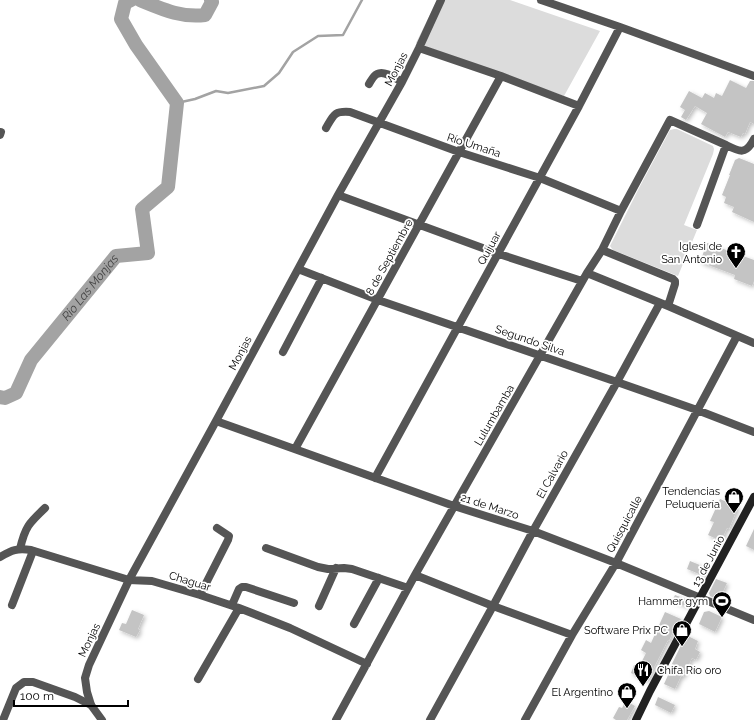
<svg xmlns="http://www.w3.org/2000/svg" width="754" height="720" viewBox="0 0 754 720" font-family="Raleway,sans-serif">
	<defs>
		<filter id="shadow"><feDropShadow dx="2" dy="2" stdDeviation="2" flood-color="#0004"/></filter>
	</defs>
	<rect width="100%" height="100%" fill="#fff"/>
	<path fill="#dcdcdc" d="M 437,0 L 510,0 L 600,31 L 564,96 L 416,43 Z
		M 674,129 L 677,129 L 713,146 L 714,149 L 713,154 L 684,225 L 697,230 L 678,276 L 613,250 L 610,246 L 639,188 L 670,130 Z"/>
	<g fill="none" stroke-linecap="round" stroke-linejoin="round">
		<path stroke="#a3a3a3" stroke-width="2.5" d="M 177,103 L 195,99 L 216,91 L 228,93 L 264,86 L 279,73 L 293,52 L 318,36 L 343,35 L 362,0"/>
		<g stroke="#a3a3a3" stroke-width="14">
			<path d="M 140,0 C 162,9 181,18 205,15 L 212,2 L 211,0"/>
			<path id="s1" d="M 0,397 L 5,398 L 16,393 L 31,360 L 116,256 L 148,253 L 142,209 L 168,187 L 177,103 L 136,45 L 121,19 L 125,3 L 131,0"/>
		</g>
	</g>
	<path fill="#c4c4c4" filter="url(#shadow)" d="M 730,80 L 746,88 L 750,81 L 754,81 L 754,124 L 750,122 L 745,134 L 743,133 L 741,137 L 728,132 L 725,137 L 701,124 L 707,113 L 695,106 L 686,120 L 681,117 L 685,110 L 680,107 L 689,91 L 702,98 L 705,93 L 714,98 L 716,93 L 722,96 Z
		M 739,158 L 754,164 L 754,222 L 732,212 L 734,207 L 724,203 L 726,197 L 722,195 L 730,175 L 729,175 L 735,160 Z
		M 707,243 L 754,260 L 754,281 L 752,286 L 734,279 L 735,275 L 700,262 Z
		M 720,499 L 738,507 L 729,529 L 727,528 L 721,541 L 708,535 L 714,522 L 710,521 Z
		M 754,529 L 754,550 L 746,546 Z
		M 690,561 L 707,568 L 704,576 L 687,569 Z
		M 716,579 L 727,583 L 719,600 L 710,596 L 709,593 Z
		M 675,595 L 688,600 L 689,603 L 688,607 L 672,601 Z
		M 132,610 L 144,615 L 138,629 L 140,630 L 136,637 L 119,630 L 122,623 L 126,624 Z
		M 709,611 L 722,617 L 715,632 L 699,624 L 704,612 Z
		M 665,612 L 681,619 L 676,630 L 674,629 L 669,641 L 668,640 L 647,681 L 631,673 L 634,665 L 639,667 L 646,653 L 641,650 L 646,640 L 651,643 Z
		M 686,635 L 698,641 L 695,649 L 700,652 L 696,660 L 692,658 L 683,677 L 681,676 L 675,689 L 664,684 L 670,671 L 669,670 Z
		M 658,697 L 675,705 L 671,713 L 655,705 Z
		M 626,701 L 635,706 L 627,720 L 616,720 L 613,718 L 619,707 L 622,708 Z"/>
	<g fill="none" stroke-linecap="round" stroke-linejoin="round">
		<path stroke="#555" stroke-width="8" d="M 541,0 L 620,27 L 754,76
			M 419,48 L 501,76 L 579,106
			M 369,84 C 371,81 373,76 377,74 C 384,70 395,78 402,82
			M 326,128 C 334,114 334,111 350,112 L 459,152 L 540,178 L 621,211
			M 0,135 L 1,132
			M 338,195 L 499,254 L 582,281
			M 697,225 L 726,145 C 740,152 746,155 754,139
			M 602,250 L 673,279 L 675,281 L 675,284 L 668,306
			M 298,269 L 378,300 L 617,382 L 697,410 L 754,432
			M 587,273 L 668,306 L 754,343
			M 283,352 L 322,278
			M 216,421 L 454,506 L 533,531 L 616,563 L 754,620
			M 295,449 L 501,76
			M 375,478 L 579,106 L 620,27
			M 266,548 L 318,567 L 328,569 L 344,568 L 352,569 L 408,588
			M 20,549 C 25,527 29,523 45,508
			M 415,575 L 493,606 L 572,635
			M 200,595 L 228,540 L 229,536 L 217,528
			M 12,605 L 33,551
			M 232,605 L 239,589 L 242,587 L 246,587 L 294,603
			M 319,606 L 336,568
			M 354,624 L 379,578
			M 367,664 L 290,628 L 239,608 L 200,595 L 152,581 L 129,580 L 216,421 L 338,195 L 402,82 L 419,48 L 441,0
			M 198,679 L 239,608
			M 3,720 L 16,688 L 24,682 L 33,682 L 75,697 L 91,705
			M 336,720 L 415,575 L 587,273 L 602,250 L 621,211 L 670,120 L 726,145
			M 430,720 L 493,606 L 533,531 L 617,382 L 660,303
			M 525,720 L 572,635 L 616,563 L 737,336"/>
		<path stroke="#555" stroke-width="8" d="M 0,557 C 12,550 17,548 31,550 L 129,580 L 89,665 L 85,678 L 87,692 L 91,705 L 102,720"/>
		<path stroke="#222" stroke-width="8" d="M 636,720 L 650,691 L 754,497"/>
	</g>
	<defs>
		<g id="church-pin" transform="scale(1)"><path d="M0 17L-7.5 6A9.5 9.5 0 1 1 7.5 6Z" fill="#000" stroke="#fff"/><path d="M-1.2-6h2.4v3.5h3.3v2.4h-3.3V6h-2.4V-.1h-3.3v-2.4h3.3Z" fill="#fff"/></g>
		<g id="shop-pin" transform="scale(1)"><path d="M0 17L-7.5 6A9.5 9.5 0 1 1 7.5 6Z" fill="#000" stroke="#fff"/><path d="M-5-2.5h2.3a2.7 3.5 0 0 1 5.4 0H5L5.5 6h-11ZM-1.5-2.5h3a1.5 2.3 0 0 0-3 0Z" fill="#fff"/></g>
		<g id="stadium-pin" transform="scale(1)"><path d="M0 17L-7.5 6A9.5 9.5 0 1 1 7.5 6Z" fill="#000" stroke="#fff"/><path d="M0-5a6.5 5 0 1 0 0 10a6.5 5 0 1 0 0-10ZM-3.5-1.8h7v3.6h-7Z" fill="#fff"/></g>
		<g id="restaurant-pin" transform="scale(1)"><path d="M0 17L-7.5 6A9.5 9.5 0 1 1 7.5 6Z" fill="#000" stroke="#fff"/><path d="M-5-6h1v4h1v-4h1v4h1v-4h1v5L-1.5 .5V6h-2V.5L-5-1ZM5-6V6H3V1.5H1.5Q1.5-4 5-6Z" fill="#fff"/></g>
	</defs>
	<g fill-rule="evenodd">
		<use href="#church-pin" x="736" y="252"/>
		<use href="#shop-pin" x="734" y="497"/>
		<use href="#stadium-pin" x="722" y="601"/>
		<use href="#shop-pin" x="682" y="630"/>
		<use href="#restaurant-pin" x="643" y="670"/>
		<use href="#shop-pin" x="627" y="692"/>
	</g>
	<g text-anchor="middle" stroke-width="3.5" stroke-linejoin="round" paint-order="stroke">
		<g font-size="11" fill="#000" stroke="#fff">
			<text transform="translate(396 69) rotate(-62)" y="4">Monjas</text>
			<text transform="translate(474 145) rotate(18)" y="4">Río Umaña</text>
			<text transform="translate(489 248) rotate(-61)" y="4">Quijuar</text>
			<text transform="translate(389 257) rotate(-61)" y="4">8 de Septiembre</text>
			<text transform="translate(530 340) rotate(19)" y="4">Segundo Silva</text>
			<text transform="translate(240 353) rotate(-62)" y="4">Monjas</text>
			<text transform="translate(494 415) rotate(-60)" y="4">Lulumbamba</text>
			<text transform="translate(552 474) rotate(-61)" y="4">El Calvario</text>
			<text transform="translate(490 506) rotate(18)" y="4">21 de Marzo</text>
			<text transform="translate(624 524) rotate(-62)" y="4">Quisquicalle</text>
			<text transform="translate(708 561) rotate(-62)" y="4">13 de Junio</text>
			<text transform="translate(190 581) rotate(17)" y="4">Chaguar</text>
			<text transform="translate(89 640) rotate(-64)" y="4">Monjas</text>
		</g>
		<g font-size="11" fill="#000" stroke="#fff" text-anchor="end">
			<text x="722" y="250">Iglesi de<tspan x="722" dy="13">San Antonio</tspan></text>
			<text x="720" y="495">Tendencias<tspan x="720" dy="13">Peluquería</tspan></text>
			<text x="708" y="605">Hammer gym</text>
			<text x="668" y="634">Software Prix PC</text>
			<text x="657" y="674" text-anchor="start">Chifa Río oro</text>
			<text x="613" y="696">El Argentino</text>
		</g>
		<g font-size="12" font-style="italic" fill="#444" stroke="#fff">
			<text dy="4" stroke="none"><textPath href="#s1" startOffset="147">Rio Las Monjas</textPath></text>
		</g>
	</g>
	<path d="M14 700v6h114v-6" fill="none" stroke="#000000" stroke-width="2"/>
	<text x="20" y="700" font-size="12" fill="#000000" stroke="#ffffff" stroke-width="3" paint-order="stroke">100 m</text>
</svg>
